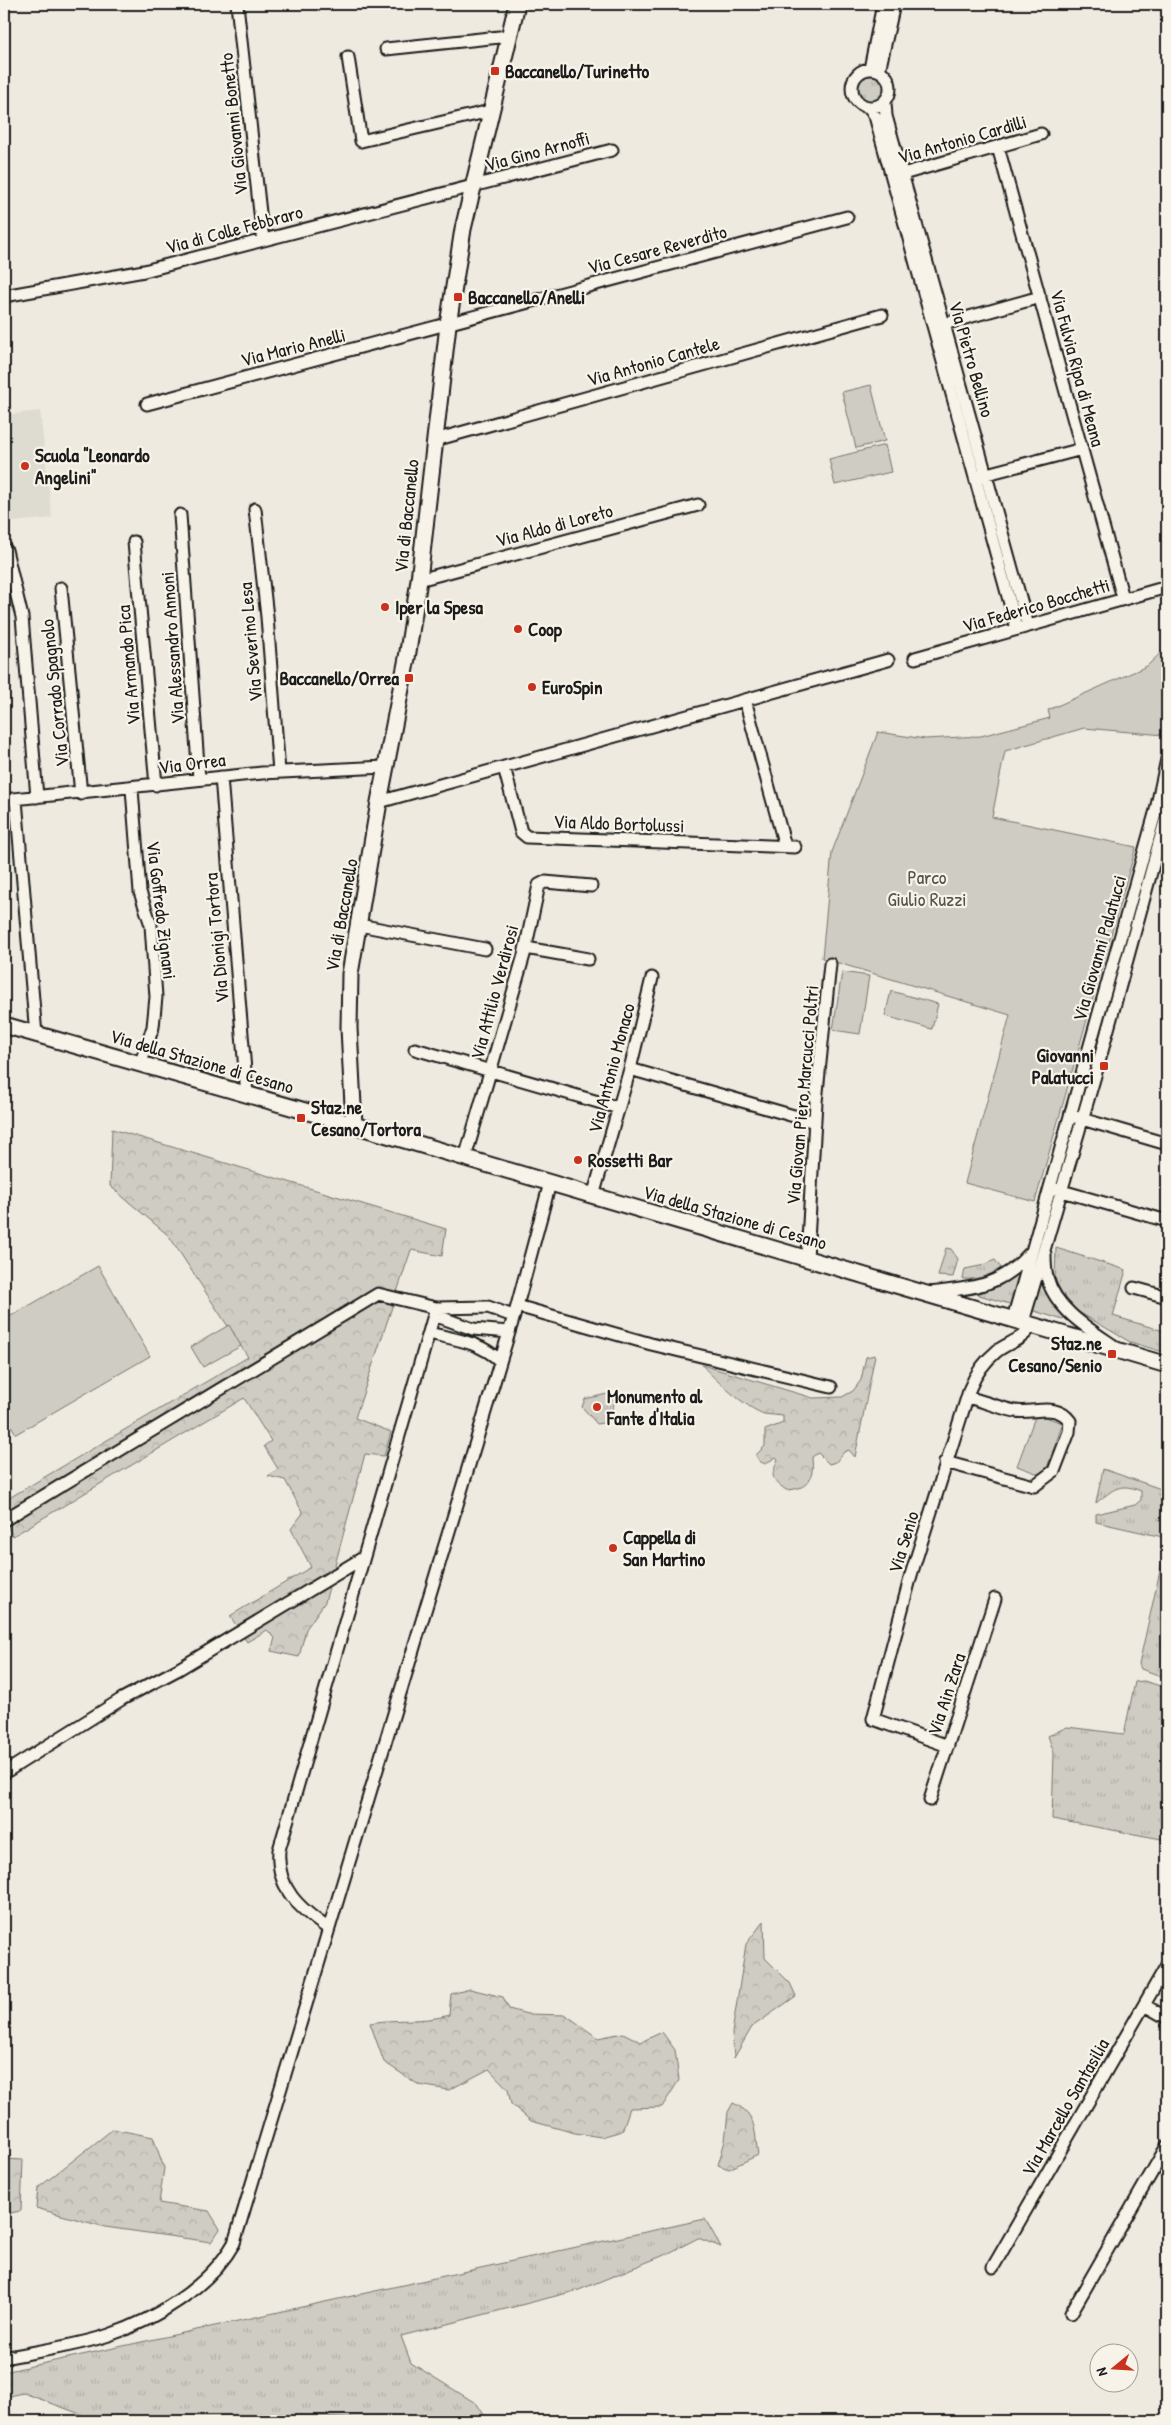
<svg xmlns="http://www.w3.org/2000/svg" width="1171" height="2425" viewBox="0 0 1171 2425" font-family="'Patrick Hand',sans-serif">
	<defs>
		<pattern id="grass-tufts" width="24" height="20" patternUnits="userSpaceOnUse" patternTransform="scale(1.25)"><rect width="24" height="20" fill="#cfccc3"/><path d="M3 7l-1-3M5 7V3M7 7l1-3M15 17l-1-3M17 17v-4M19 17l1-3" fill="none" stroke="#b1afa7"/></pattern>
		<pattern id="forest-crowns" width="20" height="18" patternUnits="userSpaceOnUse" patternTransform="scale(1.25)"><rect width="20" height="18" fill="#cfccc3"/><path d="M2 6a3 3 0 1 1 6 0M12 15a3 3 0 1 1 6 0" fill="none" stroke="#b1afa7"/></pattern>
	</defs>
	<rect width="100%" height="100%" fill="#eeeae0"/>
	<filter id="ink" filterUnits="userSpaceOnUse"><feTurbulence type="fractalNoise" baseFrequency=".02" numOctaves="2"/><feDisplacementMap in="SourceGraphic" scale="10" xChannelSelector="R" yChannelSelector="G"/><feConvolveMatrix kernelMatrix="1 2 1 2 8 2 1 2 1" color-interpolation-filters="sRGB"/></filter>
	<g filter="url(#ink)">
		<path fill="#dedbd1" d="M 40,411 L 52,518 L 4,523 L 4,415 Z"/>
		<path fill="url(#grass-tufts)" stroke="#767470" d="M857 88a14 14 0 1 1 28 0a14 14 0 1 1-28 0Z
			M 946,1248 L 951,1249 L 958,1259 L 953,1277 L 938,1276 Z
			M 1056,1248 L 1126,1270 L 1113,1316 L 1167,1332 L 1167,1353 L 1130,1342 L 1077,1311 L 1067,1302 L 1055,1280 Z
			M 995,1260 L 1001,1268 C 989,1276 977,1280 963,1279 L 965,1269 L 980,1266 Z
			M 1019,1271 L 1021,1271 L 1013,1305 L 979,1295 L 979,1293 L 1000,1286 Z
			M 1042,1277 L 1051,1299 L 1065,1316 L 1063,1320 L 1031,1310 Z
			M 607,1394 L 615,1401 L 608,1422 L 597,1424 L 582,1407 L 585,1399 Z
			M 1103,1469 L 1167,1491 L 1167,1538 L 1096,1522 L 1096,1514 L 1135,1505 L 1141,1500 L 1141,1491 C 1119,1482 1114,1489 1096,1503 Z
			M 1167,1540 L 1167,1678 L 1141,1669 L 1139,1664 Z
			M 1144,1681 L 1167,1688 L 1167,1840 L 1052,1819 L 1054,1753 L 1048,1736 L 1067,1727 L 1124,1734 L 1135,1682 Z
			M 705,2219 L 721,2247 L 698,2238 L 667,2254 L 579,2290 L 401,2336 L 411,2363 L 477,2404 L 488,2421 L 383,2421 L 321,2417 L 269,2421 L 99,2421 L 24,2393 L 4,2397 L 4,2372 Z"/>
		<path fill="url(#forest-crowns)" stroke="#767470" d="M 112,1129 L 446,1229 L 442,1256 L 411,1250 L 355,1418 L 391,1432 L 384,1456 L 365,1454 L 325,1602 L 306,1629 L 299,1657 L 271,1651 L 275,1638 L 267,1630 L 247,1642 L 230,1616 L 311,1567 L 291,1529 L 303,1513 L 285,1480 L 268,1476 L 278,1469 L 264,1446 L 271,1441 L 244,1398 L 13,1536 L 4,1520 L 4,1501 L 248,1357 L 169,1236 L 110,1186 Z
			M 875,1355 L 855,1457 L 849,1450 L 844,1452 L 836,1462 L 829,1464 L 818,1453 L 812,1457 C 814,1479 809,1489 786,1490 C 770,1478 771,1477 778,1459 L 776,1457 L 765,1464 L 759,1461 L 756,1455 L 765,1446 L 765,1430 L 783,1423 L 783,1416 C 777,1415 770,1415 764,1414 C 746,1408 714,1379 702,1365 L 813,1398 L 842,1397 L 853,1391 L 861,1380 L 866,1357 Z
			M 764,1921 L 765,1958 L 790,1983 L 796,1996 L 752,2027 L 734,2058 L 732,2033 L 746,1944 Z
			M 470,1989 L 503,1997 L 509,2009 L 527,2014 L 566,2015 L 598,2038 L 623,2033 L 641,2042 L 662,2032 L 675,2050 L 679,2080 L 662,2107 L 630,2108 L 622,2131 L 601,2137 L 575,2133 L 531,2121 L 511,2104 L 508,2089 L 489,2069 L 449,2090 L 419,2085 L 384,2062 L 370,2023 C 397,2018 423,2023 449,2015 L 451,1994 Z
			M 733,2103 C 758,2114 754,2132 758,2155 L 729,2169 L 718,2165 L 725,2141 L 728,2112 Z
			M 113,2129 L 153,2137 L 164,2168 L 159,2203 L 209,2211 L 220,2229 L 211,2242 L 105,2227 L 36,2208 L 38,2188 Z
			M 4,2159 L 23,2160 L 21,2211 L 4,2214 Z"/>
		<path fill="#cfccc3" stroke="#767470" d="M 871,385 L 885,441 L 856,448 L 842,392 Z
			M 885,445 L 891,472 L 835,485 L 829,459 Z
			M 1167,647 L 1167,714 L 1164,735 L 1084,728 L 1005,751 L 992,817 L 1136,847 L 1035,1202 L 965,1183 L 1010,1015 L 822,958 L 832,852 L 878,732 L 925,739 L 981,736 L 1050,718 L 1048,710 L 1147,666 Z
			M 842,972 L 869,976 L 860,1034 L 833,1030 Z
			M 891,991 L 938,1004 L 932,1029 L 885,1016 Z
			M 98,1266 L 150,1356 L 16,1434 L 4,1413 L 4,1320 Z
			M 229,1325 L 241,1346 L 203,1367 L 191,1347 Z
			M 1036,1414 L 1063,1423 L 1044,1476 L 1017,1466 Z"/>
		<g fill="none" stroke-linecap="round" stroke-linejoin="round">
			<g stroke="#1c1c1c" stroke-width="15">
				<path id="street" d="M 237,4 L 263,240
					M 386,49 L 509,36
					M 348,57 L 361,141 L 490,111
					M852 88a19 19 0 1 1 38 0a19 19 0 1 1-38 0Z
					M 870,69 L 883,4
					M 879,71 L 894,4
					M 885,102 L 886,116 L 1028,626
					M 869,107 L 875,116 L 1017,629
					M 998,147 L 1123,598
					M 896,176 L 1041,134
					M 4,296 L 144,271 L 612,150
					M 937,326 L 1040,297
					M 147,404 L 847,217
					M 435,440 L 882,315
					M 979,476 L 1082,449
					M 255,509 L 267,617 L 279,772
					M 180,515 L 199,779
					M 134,542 L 156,785
					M 6,550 L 22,617 L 37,797
					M 419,580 L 698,505
					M 61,588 L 81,794
					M 915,658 L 1167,587
					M 745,700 L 785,846
					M 504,767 L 521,832 L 527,837 L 795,847
					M 221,777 L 247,1095
					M 132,789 L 140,892 L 151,925 L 156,997 L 153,1027 L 140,1065
					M 4,800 L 262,773 L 385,767
					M 16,800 L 36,1035
					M 379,802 L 888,660
					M 359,925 L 485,949
					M 526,948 L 588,959
					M 415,1049 L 619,1108
					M 630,1069 L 815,1122
					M 1075,1117 L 1167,1144
					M 465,1158 L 524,955 L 539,885 L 545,882 L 591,886
					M 1055,1189 L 1167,1221
					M 593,1196 L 630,1069 L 652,978
					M 1045,1254 C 1045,1261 1045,1270 1047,1277 C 1055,1309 1089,1329 1114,1346
					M 807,1258 L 816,1102 L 830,964
					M 1134,1288 L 1167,1297
					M 929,1293 C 971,1288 999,1288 1029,1254
					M 517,1306 L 651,1344 L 831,1387
					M 434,1315 L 473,1329 L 509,1332
					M 1013,1319 L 1156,810 L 1167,759
					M 1023,1322 L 1099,1062 L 1167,814
					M 429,1333 C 454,1339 481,1342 500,1361
					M 945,1462 L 1034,1486 L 1054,1471 L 1069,1432 L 1070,1421 C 1056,1402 1034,1414 1015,1411 C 999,1408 983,1401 967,1397
					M 4,1520 L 378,1294 L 436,1308 L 488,1307 L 513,1316
					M 948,1746 L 873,1719 L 911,1575 L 970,1388 C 976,1373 985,1361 997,1351 C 1009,1342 1025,1339 1031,1325
					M 4,1773 L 122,1699 L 177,1670 L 363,1558
					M 930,1800 L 995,1599
					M 329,1929 C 300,1909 276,1889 279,1850 L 436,1308
					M 1144,2005 L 1167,2018
					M 993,2267 L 1167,1965
					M 1071,2313 L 1167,2146
					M 4,2358 C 38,2351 76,2346 109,2335 C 155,2320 210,2286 234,2243 L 517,1306 L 550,1183"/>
			</g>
			<g stroke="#1c1c1c" stroke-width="19">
				<path id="secondary" d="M 4,1025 L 354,1125 L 1167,1365
					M 354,1125 L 349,1028 L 350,974 L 379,802 L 407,658 L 419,580 L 448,325 L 463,229 L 517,4"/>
			</g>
			<use href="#street" stroke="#f7f3e8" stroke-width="11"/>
			<use href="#secondary" stroke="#f7f3e8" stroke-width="15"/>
		</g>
	</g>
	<g fill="#c8321e" stroke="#f7f3e8" stroke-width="2">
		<rect x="490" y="66" width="10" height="10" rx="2.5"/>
		<rect x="453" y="292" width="10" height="10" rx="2.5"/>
		<circle cx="25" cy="466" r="5"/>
		<circle cx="385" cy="607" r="5"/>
		<circle cx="518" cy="629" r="5"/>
		<rect x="404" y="673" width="10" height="10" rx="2.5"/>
		<circle cx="532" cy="687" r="5"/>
		<rect x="1099" y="1061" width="10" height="10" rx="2.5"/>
		<rect x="296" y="1113" width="10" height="10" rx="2.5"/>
		<circle cx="578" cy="1160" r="5"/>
		<rect x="1107" y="1349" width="10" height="10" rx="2.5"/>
		<circle cx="597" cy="1407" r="5"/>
		<circle cx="613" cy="1548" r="5"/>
	</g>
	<g text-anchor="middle" stroke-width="4.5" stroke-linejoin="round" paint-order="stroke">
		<g font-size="19" font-weight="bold" fill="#1c1c1c" stroke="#f7f3e8" text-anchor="start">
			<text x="505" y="78">Baccanello/Turinetto</text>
			<text x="468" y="304">Baccanello/Anelli</text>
			<text x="35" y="462">Scuola "Leonardo<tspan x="35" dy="22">Angelini"</tspan></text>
			<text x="395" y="614">Iper la Spesa</text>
			<text x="528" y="636">Coop</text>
			<text x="399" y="685" text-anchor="end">Baccanello/Orrea</text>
			<text x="542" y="694">EuroSpin</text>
			<text x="1094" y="1062" text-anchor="end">Giovanni<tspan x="1094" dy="22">Palatucci</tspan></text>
			<text x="311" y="1114">Staz.ne<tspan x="311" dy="22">Cesano/Tortora</tspan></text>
			<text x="588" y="1167">Rossetti Bar</text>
			<text x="1102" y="1350" text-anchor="end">Staz.ne<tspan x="1102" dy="22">Cesano/Senio</tspan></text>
			<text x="607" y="1403">Monumento al<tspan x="607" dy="22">Fante d'Italia</tspan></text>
			<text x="623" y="1544">Cappella di<tspan x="623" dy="22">San Martino</tspan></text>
		</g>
		<g font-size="19" fill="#1c1c1c" stroke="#f7f3e8">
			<text transform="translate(233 124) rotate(-96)" y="7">Via Giovanni Bonetto</text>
			<text transform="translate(962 139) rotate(-16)" y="7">Via Antonio Cardilli</text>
			<text transform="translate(537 151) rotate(-15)" y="7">Via Gino Arnoffi</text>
			<text transform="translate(234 229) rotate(-15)" y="7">Via di Colle Febbraro</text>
			<text transform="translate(657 249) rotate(-15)" y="7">Via Cesare Reverdito</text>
			<text transform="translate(293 347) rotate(-14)" y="7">Via Mario Anelli</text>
			<text transform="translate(972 359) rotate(74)" y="7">Via Pietro Bellino</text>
			<text transform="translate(653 361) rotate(-16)" y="7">Via Antonio Cantele</text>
			<text transform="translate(1078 368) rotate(75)" y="7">Via Fulvia Ripa di Meana</text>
			<text transform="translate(406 516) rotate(-84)" y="7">Via di Baccanello</text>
			<text transform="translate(554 525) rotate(-15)" y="7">Via Aldo di Loreto</text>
			<text transform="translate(1036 605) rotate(-16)" y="7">Via Federico Bocchetti</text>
			<text transform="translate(250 642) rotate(-95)" y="7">Via Severino Lesa</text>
			<text transform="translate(172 648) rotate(-94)" y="7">Via Alessandro Annoni</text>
			<text transform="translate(128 665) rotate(-95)" y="7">Via Armando Pica</text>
			<text transform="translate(54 693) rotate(-96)" y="7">Via Corrado Spagnolo</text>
			<text transform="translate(192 763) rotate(-7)" y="7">Via Orrea</text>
			<text transform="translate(619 823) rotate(2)" y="7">Via Aldo Bortolussi</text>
			<text transform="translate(162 910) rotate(83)" y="7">Via Goffredo Zignani</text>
			<text transform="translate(341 915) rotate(-80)" y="7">Via di Baccanello</text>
			<text transform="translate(216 938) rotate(-95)" y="7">Via Dionigi Tortora</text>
			<text transform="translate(1099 948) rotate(-74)" y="7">Via Giovanni Palatucci</text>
			<text transform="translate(494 992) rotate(-75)" y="7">Via Attilio Verdirosi</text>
			<text transform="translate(202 1061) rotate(16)" y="7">Via della Stazione di Cesano</text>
			<text transform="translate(611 1068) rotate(-75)" y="7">Via Antonio Monaco</text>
			<text transform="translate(802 1095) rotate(-85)" y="7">Via Giovan Piero Marcucci Poltri</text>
			<text transform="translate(735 1217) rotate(16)" y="7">Via della Stazione di Cesano</text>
			<text transform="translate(903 1542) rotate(-73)" y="7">Via Senio</text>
			<text transform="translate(946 1694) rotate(-72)" y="7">Via Ain Zara</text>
			<text transform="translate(1065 2107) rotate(-60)" y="7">Via Marcello Santasilia</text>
		</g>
		<g font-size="19" fill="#52514e" stroke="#f7f3e8">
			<text x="927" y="884">Parco<tspan x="927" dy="22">Giulio Ruzzi</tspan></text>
		</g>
	</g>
	<rect width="1171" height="2425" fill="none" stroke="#f7f3e8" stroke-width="20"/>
	<rect x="10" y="10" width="1151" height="2405" fill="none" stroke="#1c1c1c" stroke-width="2" filter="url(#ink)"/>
	<g transform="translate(1114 2368) rotate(252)"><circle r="24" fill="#f7f3e8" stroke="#9f9d96"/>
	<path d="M0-4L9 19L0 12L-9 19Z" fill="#c8321e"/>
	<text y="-8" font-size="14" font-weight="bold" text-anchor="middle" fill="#1c1c1c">N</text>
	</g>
</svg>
